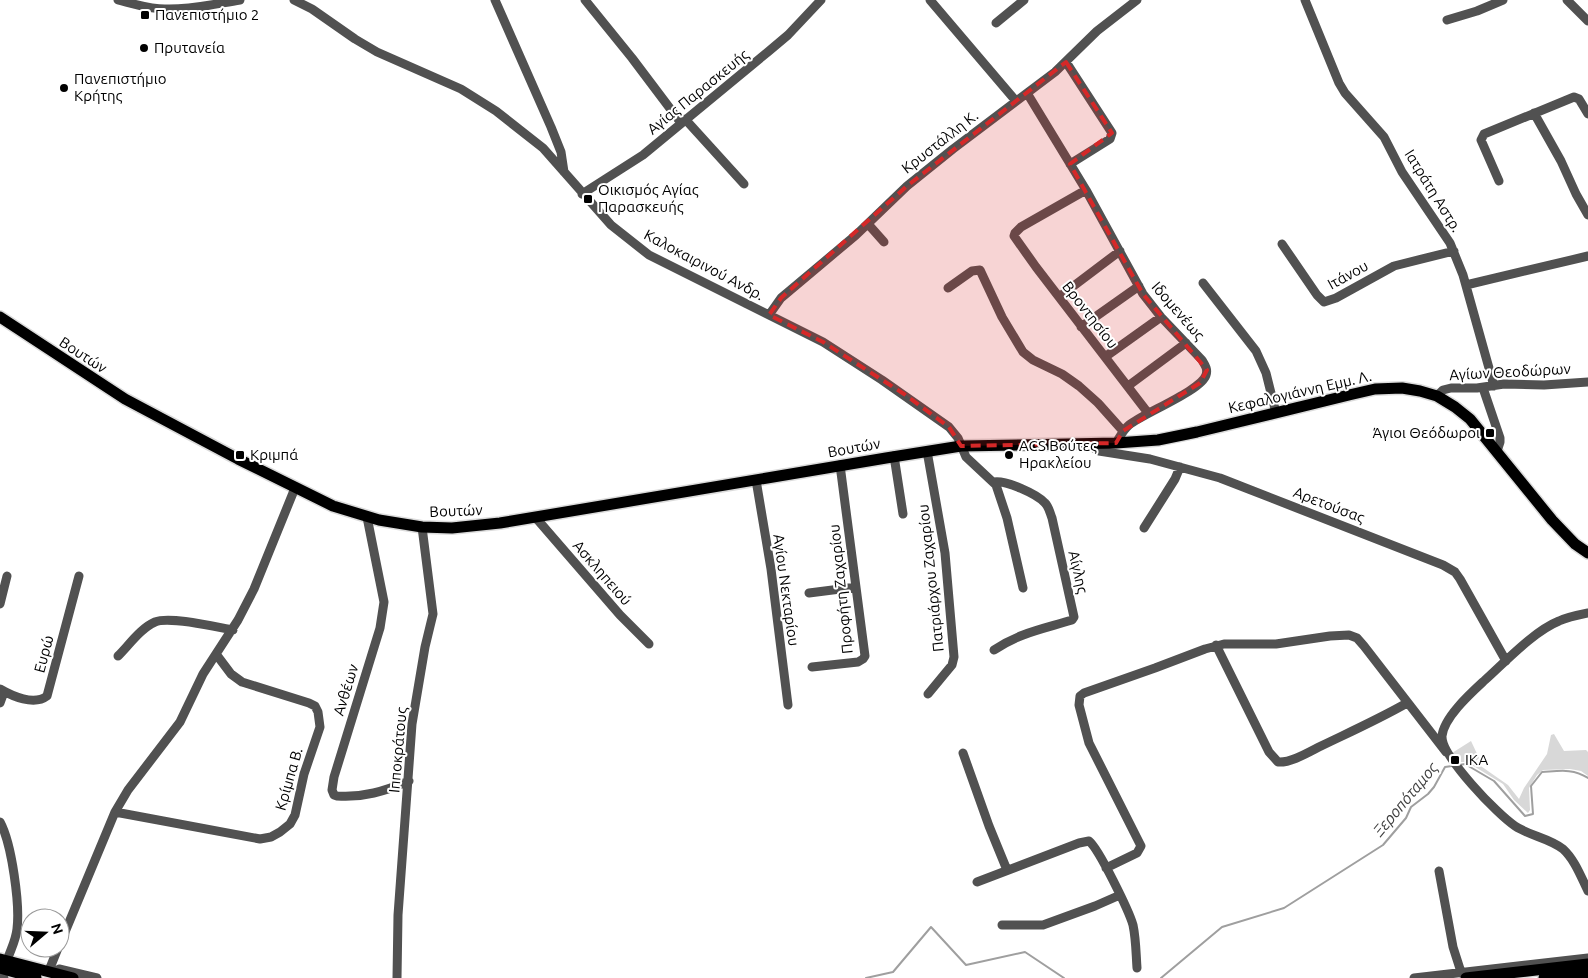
<svg xmlns="http://www.w3.org/2000/svg" width="1588" height="978" viewBox="0 0 1588 978" font-family="Ubuntu,sans-serif">
	<rect width="100%" height="100%" fill="#fff"/>
	<path fill="#d8d8d8" d="M 1554,734 L 1564,751 L 1586,750 L 1588,752 L 1588,776 L 1581,771 L 1570,769 L 1543,770 L 1537,775 L 1529,788 L 1530,810 L 1528,813 L 1514,800 L 1503,784 L 1467,762 L 1457,762 L 1452,753 L 1471,741 L 1479,758 L 1475,762 L 1508,785 L 1519,799 L 1524,788 L 1547,754 L 1551,735 Z"/>
	<g fill="none" stroke-linecap="round" stroke-linejoin="round">
		<path stroke="#9f9f9f" stroke-width="2" d="M 1459,765 L 1465,764 L 1494,781 L 1525,816 L 1533,814 L 1531,786 L 1542,772 C 1559,771 1573,768 1588,778
			M 866,978 L 893,972 L 931,927 L 966,965 L 1025,952 L 1064,978
			M 1161,978 L 1222,927 L 1284,908 L 1383,845 L 1406,818 L 1411,807 L 1428,794 L 1434,787 L 1445,767 L 1452,766"/>
		<g stroke="#dbdbdb" stroke-width="14">
			<path id="major" d="M 0,317 L 125,399 L 238,459 L 333,506 L 379,520 L 422,527 L 452,528 L 500,523 L 886,458 L 961,446 L 1116,443 L 1158,440 L 1197,432 L 1349,395 L 1375,389 L 1402,388 L 1420,391 L 1437,396 L 1455,407 L 1470,419 L 1552,520 L 1575,544 L 1588,553
				M 0,959 L 73,978
				M 0,968 L 36,978
				M 1466,978 L 1588,964
				M 1544,978 L 1588,973"/>
		</g>
		<path stroke="#515151" stroke-width="9" d="M 118,0 C 134,4 149,9 165,9 C 190,10 215,4 240,0
			M 294,0 L 312,9 L 355,39 L 377,52 L 461,89 L 496,111 L 543,148 L 611,225 L 649,255 L 823,342 L 882,380 L 949,427 L 958,438 L 966,457 L 996,485 L 1007,518 L 1023,588
			M 495,0 L 551,127 L 561,152 L 564,172
			M 585,0 L 632,58 L 681,123
			M 930,0 L 1016,101
			M 1305,0 L 1339,83 L 1345,93 L 1384,137 L 1402,172 L 1450,243 L 1463,275 L 1494,386
			M 1567,0 L 1588,21
			M 1447,20 L 1477,11 L 1503,0
			M 996,23 L 1024,0
			M 1066,62 L 1112,133 L 1110,139 L 1070,164
			M 1027,93 L 1086,190 L 1143,294 L 1161,317 L 1202,360 C 1205,365 1208,369 1206,375 C 1202,390 1144,413 1129,425 C 1123,430 1120,437 1116,443
			M 1534,113 L 1561,161 L 1576,194 L 1588,215
			M 685,119 L 744,184
			M 1499,181 L 1481,140 L 1484,134 L 1574,97 L 1579,99 L 1588,114
			M 1086,190 L 1021,227 L 1015,233 L 1014,236 L 1036,267 L 1148,413
			M 582,194 L 643,155 L 769,51 L 788,35 L 821,0
			M 868,224 L 884,242
			M 1282,244 L 1317,295 L 1324,302 L 1336,298 L 1394,266 L 1454,251
			M 1203,283 L 1256,351 L 1266,373 L 1276,413
			M 1466,285 L 1588,256
			M 948,288 L 972,271 L 980,270 L 1002,317 L 1023,352 L 1033,360 L 1062,374 L 1079,386 L 1098,403 L 1123,431
			M 1059,297 L 1120,251
			M 769,315 L 781,298 L 856,235 L 907,186 L 953,149 L 1055,72 L 1097,31 L 1137,0
			M 1081,327 L 1139,286
			M 1105,357 L 1161,317
			M 1128,386 L 1186,343
			M 1483,388 L 1500,438 L 1500,442 L 1497,451
			M 1437,396 L 1443,390 L 1451,388 L 1477,388 L 1504,384 L 1544,385 L 1588,382
			M 1094,444 L 1095,449 L 1099,451 L 1150,459 L 1220,478 L 1443,565 L 1455,572 L 1460,579 L 1506,661
			M 927,451 L 945,553 L 954,657 L 952,665 L 928,694
			M 894,456 L 903,514
			M 756,480 L 771,569 L 788,705
			M 994,482 C 1006,480 1037,494 1045,503 C 1049,507 1050,513 1052,518 L 1074,617 L 1072,620 C 1043,629 1019,633 994,650
			M 367,517 L 384,602 L 380,628 L 334,777 L 332,790 L 334,795 L 337,796 C 363,798 385,791 409,781
			M 536,518 L 620,615 L 649,644
			M 1144,528 L 1175,479 L 1180,467
			M 809,593 L 856,587
			M 0,604 L 7,576
			M 1588,613 C 1578,615 1568,617 1559,621 C 1534,631 1505,662 1485,680 C 1471,693 1444,717 1442,736 C 1441,756 1498,815 1515,826 C 1530,836 1549,838 1563,849 C 1575,860 1581,877 1588,891
			M 1216,645 L 1269,752 L 1278,762 C 1291,763 1309,752 1321,746 C 1350,732 1379,719 1407,703
			M 118,656 C 129,645 141,628 155,622 C 170,616 216,627 233,630
			M 812,667 L 858,662 L 863,659 L 865,656 L 840,465
			M 0,689 C 12,696 34,706 47,696 L 79,576
			M 0,703 L 4,692
			M 963,753 L 989,826 L 1007,870
			M 115,812 L 260,839 L 271,837 L 280,832 L 290,824 L 295,815 L 304,774 L 320,727 L 318,712 L 315,706 L 309,703 L 242,682 L 231,674 L 216,654
			M 0,822 C 12,844 20,905 17,929 C 16,939 12,947 9,955
			M 1106,868 L 1137,853 L 1141,846 L 1089,743 L 1079,705 L 1080,696 L 1084,693 L 1155,668 L 1205,649 L 1224,644 L 1276,644 L 1330,636 L 1349,635 L 1357,638 L 1364,646 L 1446,752
			M 1439,871 L 1453,947 L 1461,972
			M 977,882 L 1079,843 L 1089,841 C 1099,849 1129,911 1133,925 C 1136,939 1136,954 1137,968
			M 1002,925 L 1043,925 L 1095,906 L 1120,895
			M 60,944 L 115,812 L 128,790 L 180,722 L 203,674 L 238,620 L 254,589 L 295,488
			M 50,968 L 58,948
			M 59,969 L 97,978
			M 0,974 L 4,978
			M 397,978 L 398,915 L 412,724 L 425,647 L 433,614 L 422,527
			M 1414,978 L 1588,958"/>
		<use href="#major" stroke="#000" stroke-width="11"/>
	</g>
	<path fill="#d62828" fill-opacity="0.2" stroke="#d62828" stroke-width="4" stroke-dasharray="10 6" stroke-linejoin="round" d="M 1066,62 L 1112,133 L 1070,164 L 1143,294 L 1207,370 L 1200,383 L 1123,431 L 1116,443 L 961,446 L 949,427 L 904,394 L 823,342 L 769,315 L 781,298 L 907,186 Z"/>
	<g fill="#000" stroke="#fff" stroke-width="2">
		<rect x="140" y="10" width="10" height="10" rx="2.5"/>
		<circle cx="144" cy="48" r="5"/>
		<circle cx="64" cy="88" r="5"/>
		<rect x="583" y="194" width="10" height="10" rx="2.5"/>
		<rect x="1485" y="428" width="10" height="10" rx="2.5"/>
		<rect x="235" y="450" width="10" height="10" rx="2.5"/>
		<circle cx="1009" cy="455" r="5"/>
		<rect x="1450" y="755" width="10" height="10" rx="2.5"/>
	</g>
	<g text-anchor="middle" stroke-width="4" stroke-linejoin="round" paint-order="stroke">
		<g font-size="15" fill="#000" stroke="#fff" text-anchor="start">
			<text x="155" y="20">Πανεπιστήμιο 2</text>
			<text x="154" y="53">Πρυτανεία</text>
			<text x="74" y="84">Πανεπιστήμιο<tspan x="74" dy="17">Κρήτης</tspan></text>
			<text x="598" y="195">Οικισμός Αγίας<tspan x="598" dy="17">Παρασκευής</tspan></text>
			<text x="1480" y="438" text-anchor="end">Άγιοι Θεόδωροι</text>
			<text x="1019" y="451">ACS Βούτες<tspan x="1019" dy="17">Ηρακλείου</tspan></text>
			<text x="250" y="460">Κριμπά</text>
			<text x="1465" y="765">IKA</text>
		</g>
		<g font-size="15" fill="#000" stroke="#fff">
			<text transform="translate(698 92) rotate(-39)" y="5">Αγίας Παρασκευής</text>
			<text transform="translate(940 142) rotate(-38)" y="5">Κρυστάλλη Κ.</text>
			<text transform="translate(1433 191) rotate(58)" y="5">Ιατράτη Αστρ.</text>
			<text transform="translate(704 265) rotate(28)" y="5">Καλοκαιρινού Ανδρ.</text>
			<text transform="translate(1348 275) rotate(-29)" y="5">Ιτάνου</text>
			<text transform="translate(1178 311) rotate(49)" y="5">Ιδομενέως</text>
			<text transform="translate(1090 315) rotate(52)" y="5">Βροντησίου</text>
			<text transform="translate(83 355) rotate(33)" y="5">Βουτών</text>
			<text transform="translate(1510 372) rotate(-3)" y="5">Αγίων Θεοδώρων</text>
			<text transform="translate(1300 392) rotate(-13)" y="5">Κεφαλογιάννη Εμμ. Λ.</text>
			<text transform="translate(854 448) rotate(-10)" y="5">Βουτών</text>
			<text transform="translate(1329 505) rotate(21)" y="5">Αρετούσας</text>
			<text transform="translate(456 511) rotate(-2)" y="5">Βουτών</text>
			<text transform="translate(1078 572) rotate(77)" y="5">Αίγλης</text>
			<text transform="translate(602 573) rotate(49)" y="5">Ασκληπειού</text>
			<text transform="translate(931 578) rotate(-96)" y="5">Πατριάρχου Ζαχαρίου</text>
			<text transform="translate(841 589) rotate(-96)" y="5">Προφήτη Ζαχαρίου</text>
			<text transform="translate(786 590) rotate(82)" y="5">Αγίου Νεκταρίου</text>
			<text transform="translate(44 654) rotate(-75)" y="5">Ευρώ</text>
			<text transform="translate(346 690) rotate(-73)" y="5">Ανθέων</text>
			<text transform="translate(398 750) rotate(-85)" y="5">Ιπποκράτους</text>
			<text transform="translate(289 779) rotate(-74)" y="5">Κρίμπα Β.</text>
		</g>
		<g font-size="16" font-style="italic" fill="#404040" stroke="#fff">
			<text transform="translate(1405 799) rotate(-50)" y="6">Ξεροπόταμος</text>
		</g>
	</g>
	<g transform="translate(45 933) rotate(71)"><circle r="24" fill="#ffffff" stroke="#999999"/>
	<path d="M0-4L9 19L0 12L-9 19Z" fill="#000000"/>
	<text y="-8" font-size="14" font-weight="bold" text-anchor="middle" fill="#000000">N</text>
	</g>
</svg>
